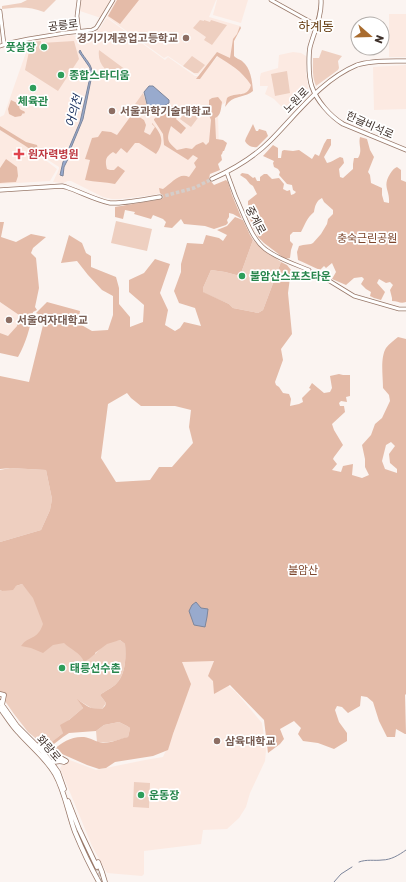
<svg xmlns="http://www.w3.org/2000/svg" width="406" height="882" viewBox="0 0 406 882" font-family="Rubik,'Noto Sans KR',sans-serif">
	<rect width="100%" height="100%" fill="#fbf4f1"/>
	<path fill="#fceae2" d="M 81,0 L 110,0 L 101,18 L 80,11 Z
		M 116,0 L 216,0 L 209,17 L 240,26 L 239,30 L 234,41 L 232,63 L 217,54 L 199,74 L 196,75 L 168,56 L 164,58 L 107,17 Z
		M 217,0 L 248,0 L 241,23 L 213,15 Z
		M 389,14 L 406,14 L 406,57 L 389,57 Z
		M 107,18 L 165,60 L 168,57 L 195,76 L 201,76 L 218,56 L 247,72 L 252,84 L 251,90 L 248,94 L 231,99 L 220,106 L 218,115 L 219,151 L 215,161 L 169,191 L 153,195 L 120,199 L 112,199 L 103,197 L 71,181 L 68,181 L 63,183 L 53,182 L 59,169 L 59,167 L 0,129 L 0,117 L 4,115 L 30,41 L 72,35 L 75,36 L 77,39 L 84,38 L 87,34 L 97,31 L 100,28 L 105,20 Z
		M 293,52 L 301,53 L 306,56 L 306,70 L 308,89 L 287,112 L 274,99 L 265,94 L 268,86 L 260,86 L 260,77 L 261,73 L 278,68 L 279,55 Z
		M 406,65 L 406,109 L 374,110 L 373,67 Z
		M 0,130 L 31,149 L 57,169 L 50,181 L 0,184 L 0,183 L 16,182 L 6,159 L 0,168 Z
		M 0,302 L 19,315 L 17,326 L 8,337 L 0,333 Z
		M 213,607 L 214,674 L 236,692 L 262,723 L 266,750 L 265,761 L 250,793 L 246,807 L 239,818 L 227,829 L 203,830 L 201,844 L 144,851 L 144,874 L 142,876 L 107,873 L 92,846 L 60,768 L 62,765 L 65,764 L 67,759 L 96,770 L 145,760 L 163,757 L 174,732 L 181,704 L 168,623 Z"/>
	<path fill="#eecfc0" d="M 27,0 L 56,0 L 44,12 C 29,6 18,7 2,9 L 2,6 L 21,3 Z
		M 200,20 L 204,21 L 204,20 L 210,22 L 211,20 L 227,25 L 212,45 L 204,40 L 206,37 L 193,28 Z
		M 41,41 L 41,43 L 74,41 L 79,59 L 58,91 L 25,70 L 31,42 Z
		M 99,50 L 130,73 L 126,78 L 121,74 L 117,79 C 107,71 97,65 99,50 Z
		M 322,50 L 342,56 L 338,61 L 339,68 L 338,70 L 316,86 C 312,77 313,68 313,58 L 319,58 Z
		M 192,56 L 205,65 L 198,73 L 194,73 L 183,66 Z
		M 287,71 L 290,93 L 275,96 L 271,74 Z
		M 143,93 L 148,108 L 156,112 C 145,120 141,114 133,107 Z
		M 190,106 L 191,109 L 200,115 L 191,127 L 180,119 Z
		M 116,221 L 152,229 L 147,251 L 111,243 Z
		M 253,240 L 264,250 L 281,262 L 263,310 L 258,313 L 233,308 L 229,304 L 213,297 L 202,292 L 203,288 L 211,270 L 225,272 L 240,276 Z
		M 10,468 L 46,470 L 52,499 L 50,510 L 41,530 L 0,542 L 0,470 Z
		M 22,584 L 87,660 L 96,653 L 106,642 L 120,640 L 125,644 C 126,657 126,674 116,684 C 112,688 105,691 100,695 L 106,703 L 102,709 L 93,709 L 78,700 L 83,708 L 69,720 L 63,733 L 46,747 L 28,732 L 14,714 L 0,694 L 0,590 L 2,591 Z
		M 119,722 L 127,726 L 130,728 L 129,733 L 128,737 C 118,740 107,744 97,742 L 96,731 L 104,725 Z
		M 134,782 L 150,783 L 149,808 L 133,807 Z"/>
	<path fill="#e4bba8" fill-rule="evenodd" d="M 117,0 L 139,0 L 120,24 L 108,16 Z
		M 240,26 L 241,28 L 234,41 L 234,56 C 237,59 239,59 242,61 C 251,68 252,81 253,91 C 246,97 235,96 229,102 C 227,104 226,106 225,107 L 227,98 C 236,91 247,99 251,85 C 241,70 231,65 217,56 L 200,79 L 196,79 L 217,52 L 230,58 L 233,39 L 237,34 Z
		M 218,97 L 222,102 C 221,108 221,116 215,118 L 216,139 L 223,140 L 227,143 L 224,151 L 223,151 L 222,154 L 221,155 L 222,160 L 218,164 L 220,170 L 210,174 L 209,179 L 214,185 L 226,180 L 228,182 L 232,195 L 242,219 L 233,214 L 229,213 L 229,217 L 227,220 L 228,223 L 226,225 L 214,229 L 205,226 L 184,224 L 181,219 L 172,228 L 164,227 L 166,222 L 163,219 L 153,215 L 151,219 L 134,214 L 135,212 L 125,210 L 123,219 L 115,217 L 115,207 L 162,199 L 163,196 L 160,193 L 159,188 L 163,189 C 172,183 179,172 189,177 L 196,167 L 194,163 L 198,158 L 193,155 L 188,160 L 164,145 L 163,134 L 154,120 L 154,119 L 169,107 L 173,106 L 180,111 L 176,119 L 186,128 L 181,134 L 171,126 C 166,140 167,141 177,150 L 186,148 L 192,149 L 196,145 L 203,142 L 206,145 L 209,142 L 211,120 L 209,115 L 209,100 L 212,98 Z
		M 11,100 L 19,104 C 19,111 21,109 25,112 L 24,114 L 23,113 L 21,116 L 15,117 L 9,114 L 8,109 Z
		M 133,113 L 144,120 L 146,125 L 144,132 L 150,135 L 155,127 L 152,124 L 152,123 C 162,134 165,142 156,154 L 139,143 L 135,143 L 127,153 L 121,148 L 116,154 L 113,152 C 105,157 105,161 107,169 L 110,170 L 114,170 L 118,166 L 125,171 L 115,184 C 105,182 95,182 85,180 L 90,160 L 85,159 L 92,138 L 98,137 L 102,131 L 111,132 L 117,135 Z
		M 253,124 L 256,131 L 258,131 L 259,129 L 266,131 L 268,136 L 257,147 C 252,148 247,145 245,141 L 246,138 Z
		M 0,126 L 26,142 L 37,145 L 38,150 L 46,158 L 43,158 L 24,145 L 0,130 Z
		M 360,137 L 367,139 L 370,150 L 374,157 L 368,172 L 370,175 L 371,183 L 382,188 L 382,195 L 384,202 L 389,203 C 390,190 382,187 390,174 C 392,171 393,169 397,167 L 401,170 L 401,180 L 406,182 L 406,302 C 400,304 398,301 392,301 L 392,298 L 390,290 L 393,285 L 390,282 L 386,283 L 379,279 L 377,283 L 385,292 L 381,300 L 374,298 L 370,296 L 371,292 L 366,289 L 361,284 L 364,279 L 362,277 L 354,278 L 346,285 L 332,279 L 336,272 L 332,263 L 326,268 L 324,266 L 320,270 C 312,267 306,263 298,260 L 297,252 L 299,246 L 303,245 L 311,244 L 313,243 L 321,234 L 327,224 L 328,219 L 333,214 L 333,210 L 324,202 L 322,198 C 316,201 315,206 314,212 C 306,219 306,223 301,232 L 293,232 L 290,235 L 290,241 L 293,244 L 291,250 L 290,258 L 285,259 L 264,243 L 258,237 L 256,230 L 253,228 L 250,219 L 248,204 L 248,201 L 257,194 L 253,186 L 250,184 L 246,179 L 240,175 L 242,173 L 248,174 L 253,178 L 255,177 L 257,181 L 260,181 L 260,177 L 264,174 L 267,174 L 272,179 L 279,178 L 284,184 L 283,189 L 287,191 L 290,190 L 291,195 L 294,194 L 296,192 L 293,190 L 292,185 L 287,184 L 279,175 L 280,172 L 278,169 L 274,167 L 273,163 L 274,161 L 263,156 L 273,145 L 278,148 L 278,158 L 281,158 L 282,151 L 284,150 L 293,151 L 299,150 L 312,159 L 315,154 L 319,156 L 324,144 L 327,139 L 331,139 L 331,145 L 324,157 L 327,163 C 332,162 335,159 340,157 L 343,158 L 344,163 L 339,169 L 340,177 L 343,178 L 353,169 L 353,164 L 354,158 L 358,158 C 363,150 358,145 360,137 Z
		M 6,159 L 17,167 L 18,176 L 16,182 L 0,183 L 0,168 Z
		M 235,217 L 243,220 L 250,235 L 253,240 L 240,276 L 225,272 L 211,270 L 203,288 L 203,292 L 229,304 L 233,308 L 258,313 L 263,310 L 281,262 L 287,265 L 291,270 L 288,293 L 292,334 L 281,349 L 283,360 L 275,382 L 276,385 L 279,387 L 283,393 L 289,394 L 291,399 L 290,406 L 299,404 L 303,402 L 302,398 L 311,389 L 309,388 L 312,383 L 324,393 L 330,392 L 332,388 L 330,376 L 339,374 L 343,375 L 350,375 L 350,396 L 346,397 L 347,402 L 341,401 L 339,403 L 340,406 L 344,406 L 345,412 L 332,424 L 334,430 L 343,445 L 334,457 L 333,459 L 337,464 L 332,470 L 341,472 L 343,466 L 353,464 L 352,475 L 362,478 L 369,475 L 365,467 L 365,459 L 362,445 L 371,435 L 375,424 L 382,418 L 390,401 L 389,395 L 383,388 C 383,376 380,358 386,348 C 389,344 394,340 398,337 L 406,339 L 406,694 L 405,695 L 406,734 L 405,734 L 396,729 L 395,737 L 387,737 L 379,721 L 373,702 L 367,697 L 361,696 L 360,706 L 348,713 L 342,707 L 337,706 L 335,710 L 339,722 L 347,733 L 347,741 L 334,749 L 318,743 L 303,741 L 298,734 L 301,728 L 294,721 L 280,729 L 284,739 L 280,744 L 268,753 L 264,720 L 230,685 L 214,694 L 213,681 L 208,676 L 214,661 L 182,662 L 191,684 L 173,734 L 168,750 L 153,756 L 115,762 L 106,768 L 99,769 L 87,765 L 53,750 C 62,742 72,736 84,737 C 91,738 96,742 103,743 C 111,743 119,739 128,737 L 129,733 L 130,728 L 127,726 L 119,722 L 104,725 L 96,731 L 69,733 L 63,737 L 50,747 L 48,745 L 63,733 L 60,725 L 69,720 L 83,708 L 77,699 C 87,706 89,709 102,709 L 105,706 L 106,703 L 100,695 C 105,691 112,688 116,684 C 126,674 126,657 125,644 L 120,640 L 107,644 L 95,653 L 95,654 L 89,659 L 84,662 C 81,653 70,649 64,643 L 53,645 L 43,653 L 31,648 L 21,646 C 29,635 37,641 43,624 L 33,598 L 22,584 L 16,586 L 13,590 L 2,591 L 0,590 L 0,542 L 41,530 L 50,510 L 52,499 L 46,470 L 10,468 L 0,469 L 0,376 L 29,382 L 45,317 L 36,313 L 47,302 L 80,311 L 78,323 L 92,331 L 108,330 L 113,315 L 113,296 L 102,290 L 88,275 L 77,261 L 61,263 L 69,235 L 82,243 L 86,253 L 91,256 L 91,267 L 116,277 L 119,288 L 119,304 L 130,317 L 130,327 L 143,322 L 144,305 L 129,292 L 129,280 L 144,273 L 155,259 L 170,264 L 160,293 L 168,310 L 165,325 L 175,331 L 180,328 L 184,322 L 201,326 L 195,308 L 179,303 L 174,291 L 181,272 L 181,264 L 187,243 L 203,244 L 206,235 L 219,238 L 223,241 L 227,235 L 217,230 L 227,226 ZM 127,393 L 131,398 L 141,406 L 175,406 L 191,410 L 189,427 L 193,443 L 172,467 L 159,467 L 150,480 L 116,482 L 101,458 L 108,404 ZM 391,442 L 395,446 L 389,454 L 390,463 L 397,469 L 397,473 L 385,469 L 382,461 L 386,445 Z
		M 0,222 L 4,222 L 1,237 L 16,242 L 31,234 L 46,237 L 33,248 L 31,253 L 36,258 L 39,288 L 35,307 L 37,310 L 33,312 C 30,328 26,343 18,357 L 0,353 L 0,333 L 8,336 L 17,326 L 19,315 L 0,302 Z"/>
	<path fill="#98aacd" stroke="#7d869c" d="M 80,50 C 85,60 93,64 92,75 L 83,119 L 71,148 L 71,153 L 64,167 L 63,176 L 60,175 L 63,162 L 68,153 L 69,148 L 80,122 L 90,77 L 90,68 L 79,52 Z
		M 149,86 L 153,86 L 169,100 L 169,103 L 156,111 L 148,108 L 144,92 Z
		M 196,602 L 201,608 L 208,609 L 207,617 L 205,627 L 194,625 L 189,611 L 192,605 Z"/>
	<g fill="none" stroke-linecap="round" stroke-linejoin="round">
		<path stroke="#7d869c" stroke-width="1" d="M 359,862 C 367,859 374,861 382,860 C 391,860 399,855 406,850
			M 334,882 L 341,874 L 352,867"/>
		<path stroke="#d5cdc9" stroke-width="3" stroke-dasharray="3 1.5" stroke-linecap="butt" d="M 309,270 L 323,277"/>
		<path stroke="#d5cdc9" stroke-width="3.5" stroke-dasharray="3.5 2" stroke-linecap="butt" d="M 160,197 L 194,188 L 212,179"/>
		<path stroke="#d5cdc9" stroke-width="4" stroke-dasharray="4 2" stroke-linecap="butt" d="M 97,867 L 103,879
			M 94,868 L 98,875 L 103,882"/>
		<g stroke="#987869" stroke-width="4.5">
			<path id="tertiary" d="M 79,0 L 77,16 L 79,32
				M 271,0 L 316,25
				M 0,11 L 4,44
				M 0,46 L 9,43 L 28,39 L 65,33 L 92,30 L 96,28 L 98,25 L 113,0
				M 227,173 C 232,188 238,203 245,218 C 250,229 255,241 265,249 C 278,259 294,264 309,270
				M 323,277 L 354,296 L 399,309 L 406,309"/>
		</g>
		<g stroke="#987869" stroke-width="5">
			<path id="secondary" d="M 321,0 C 322,16 314,32 310,47 C 309,52 309,58 309,63 C 309,71 309,79 312,87 C 317,101 330,116 343,124 L 406,150
				M 212,179 C 234,169 253,158 270,141 C 297,114 321,80 357,65 C 372,60 391,61 406,61
				M 0,190 L 62,186 L 66,187 C 81,192 95,200 110,203 C 123,204 146,199 160,197"/>
		</g>
		<g stroke="#987869" stroke-width="5.5">
			<path id="primary" d="M 0,694 L 4,695 L 2,705
				M 0,702 L 17,726 L 41,750 L 51,762 L 58,772 L 64,789
				M 0,708 C 6,716 11,725 18,732 C 31,747 45,757 55,774 C 65,792 68,813 75,832 C 82,849 90,866 99,882
				M 39,745 L 48,751 L 66,761
				M 49,762 C 54,763 58,760 64,762
				M 68,801 L 79,829 L 97,867
				M 98,862 L 102,872 L 105,882"/>
		</g>
		<use href="#tertiary" stroke="#fff" stroke-width="3"/>
		<use href="#secondary" stroke="#fff" stroke-width="3.5"/>
		<use href="#primary" stroke="#fff" stroke-width="4"/>
	</g>
	<g fill="#8d6e63" stroke="#fff" stroke-width="1.5">
		<circle cx="186" cy="38" r="4"/>
		<circle cx="112" cy="111" r="4"/>
		<circle cx="9" cy="320" r="4"/>
		<circle cx="217" cy="741" r="4"/>
	</g>
	<g fill="#2e9e5b" stroke="#fff" stroke-width="1.5">
		<circle cx="44" cy="47" r="4"/>
		<circle cx="61" cy="75" r="4"/>
		<circle cx="33" cy="88" r="4"/>
		<circle cx="242" cy="276" r="4"/>
		<circle cx="62" cy="668" r="4"/>
		<circle cx="141" cy="795" r="4"/>
	</g>
	<path fill="#e0444e" stroke="#fff" stroke-width="1.5" d="M17 148h4v4h4v4h-4v4h-4v-4h-4v-4h4z"/>
	<g text-anchor="middle" stroke-width="3.5" stroke-linejoin="round" paint-order="stroke">
		<g font-size="11" fill="#3f312b" stroke="#fff">
			<text transform="translate(63 25) rotate(-7)" y="4">공릉로</text>
			<text transform="translate(296 100) rotate(-46)" y="4">노원로</text>
			<text transform="translate(370 125) rotate(24)" y="4">한글비석로</text>
			<text transform="translate(256 220) rotate(62)" y="4">중계로</text>
			<text transform="translate(49 748) rotate(49)" y="4">화랑로</text>
		</g>
		<g font-size="11" font-weight="bold" fill="#785e54" stroke="#fff" text-anchor="start">
			<text x="178" y="42" text-anchor="end">경기기계공업고등학교</text>
			<text x="120" y="115">서울과학기술대학교</text>
			<text x="17" y="324">서울여자대학교</text>
			<text x="225" y="745">삼육대학교</text>
		</g>
		<g font-size="11" font-weight="bold" fill="#27864d" stroke="#fff" text-anchor="start">
			<text x="36" y="51" text-anchor="end">풋살장</text>
			<text x="69" y="79">종합스타디움</text>
			<text x="33" y="105" text-anchor="middle">체육관</text>
			<text x="250" y="280">불암산스포츠타운</text>
			<text x="70" y="672">태릉선수촌</text>
			<text x="149" y="799">운동장</text>
		</g>
		<g font-size="11" font-weight="bold" fill="#be3a42" stroke="#fff" text-anchor="start">
			<text x="28" y="158">원자력병원</text>
		</g>
		<g font-size="11" fill="#7d462c" stroke="#fff">
			<text x="367" y="242">충숙근린공원</text>
			<text x="303" y="574">불암산</text>
		</g>
		<g font-size="12" font-style="italic" fill="#223865" stroke="#fff">
			<text transform="translate(74 111) rotate(-75)" y="4">어의천</text>
		</g>
		<g font-size="13" fill="#684015" stroke="#fff">
			<text x="316" y="31">하계동</text>
		</g>
	</g>
	<g transform="translate(370 36) rotate(110)"><circle r="19" fill="#ffffff" stroke="#b2adaa"/>
	<path d="M0-3L7 15L0 10L-7 15Z" fill="#a96c2f"/>
	<text y="-6" font-size="11" font-weight="bold" text-anchor="middle" fill="#3f312b">N</text>
	</g>
</svg>
